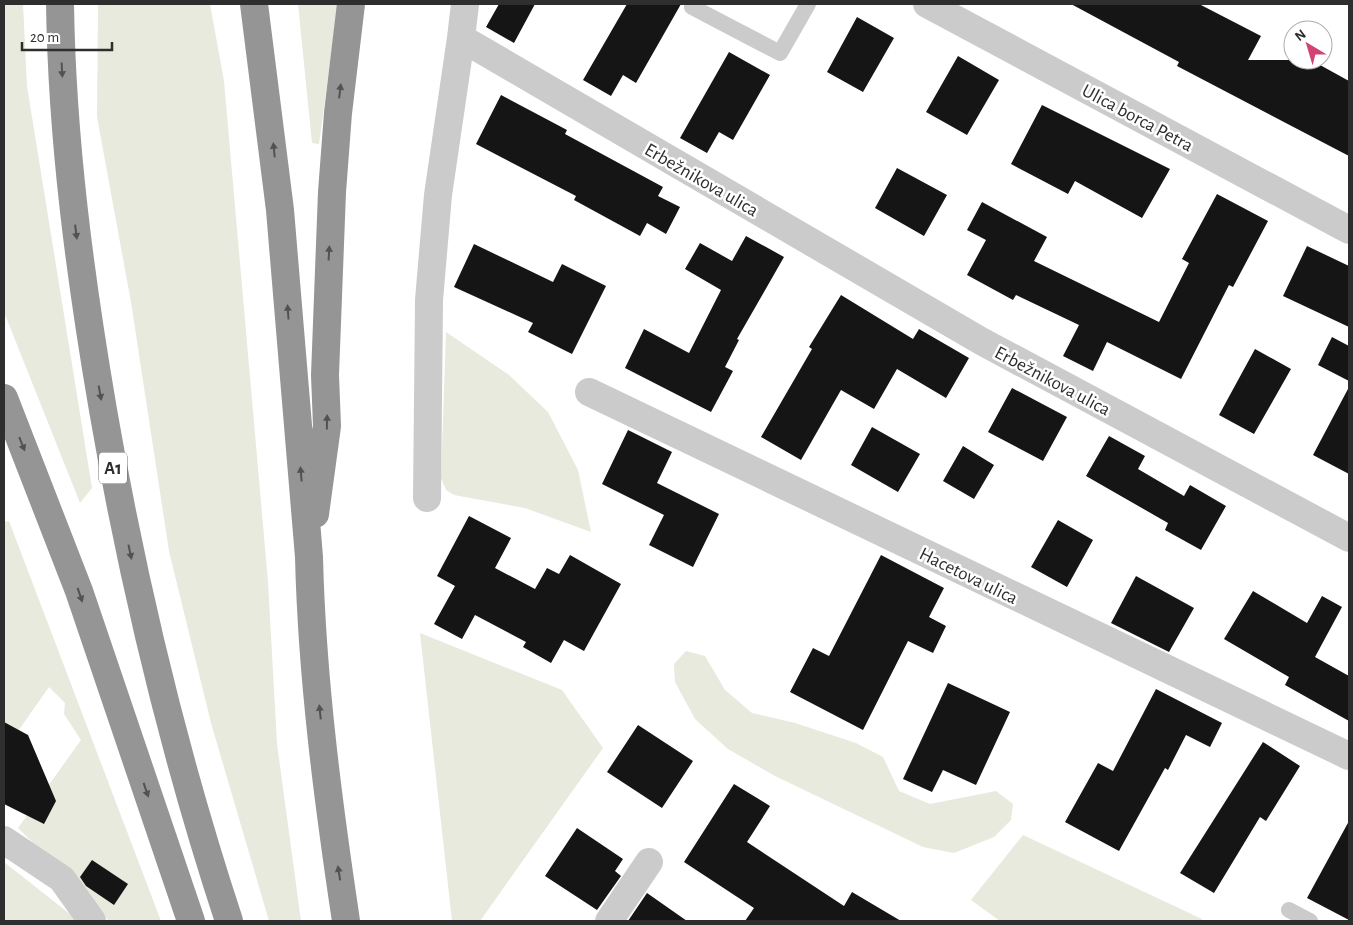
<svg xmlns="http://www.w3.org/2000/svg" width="1353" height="925" viewBox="0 0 1353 925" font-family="'Alegreya Sans',sans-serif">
	<rect width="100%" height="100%" fill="#fff"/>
	<path fill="#e7eadd" d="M 4,4 L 23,4 L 27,86 L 92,488 L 80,503 L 4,312 Z
		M 98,4 L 210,4 L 224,81 L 268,582 L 277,744 L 301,921 L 269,921 L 211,723 L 169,551 L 131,302 L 97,117 Z
		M 298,4 L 338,4 L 319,144 L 312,143 Z
		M 446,332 L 509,375 L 548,412 L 578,470 L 591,532 L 525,508 L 454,495 L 446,490 L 441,478 Z
		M 9,521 L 161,921 L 109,921 L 92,901 L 18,828 L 81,740 L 64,714 L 65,703 L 49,687 L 4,751 L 4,522 Z
		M 420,633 L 562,690 L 603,748 L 480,921 L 452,921 Z
		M 686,651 L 705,656 L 725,690 L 752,713 L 795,723 L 856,743 L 883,757 L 899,791 L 930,804 L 996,791 L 1013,804 L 1011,820 L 994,837 L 954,853 L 923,847 L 775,776 L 728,749 L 695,719 L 675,682 L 674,664 Z
		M 1023,835 L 1202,919 L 1201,921 L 1000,921 L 971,900 Z
		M 4,862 L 75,918 L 78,921 L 4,921 Z"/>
	<path fill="#151515" d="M 499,4 L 535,4 L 514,43 L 486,27 Z
		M 627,4 L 681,4 L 636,83 L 623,75 L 611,96 L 583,80 Z
		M 1071,4 L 1199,4 L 1261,36 L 1248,60 L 1311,60 L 1349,81 L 1349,156 L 1177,66 L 1179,62 Z
		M 857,17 L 894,38 L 863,92 L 827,72 Z
		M 729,52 L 770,75 L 733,140 L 719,132 L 707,153 L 680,138 Z
		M 958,56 L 999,80 L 967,135 L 926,112 Z
		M 501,95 L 567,130 L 565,134 L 663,187 L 658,196 L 680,207 L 666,234 L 647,223 L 640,236 L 574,200 L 576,196 L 476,144 Z
		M 1042,105 L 1170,169 L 1142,218 L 1075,181 L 1068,194 L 1011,164 Z
		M 897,168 L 947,195 L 924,236 L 875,208 Z
		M 1217,194 L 1268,221 L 1233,287 L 1229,285 L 1181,379 L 1107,342 L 1093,371 L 1063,356 L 1079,325 L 1016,295 L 1013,300 L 967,275 L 986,240 L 967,230 L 982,202 L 1047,237 L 1034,261 L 1159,322 L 1189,263 L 1182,259 Z
		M 746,236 L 784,257 L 737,339 L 739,340 L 725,367 L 733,371 L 711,412 L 625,368 L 644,329 L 689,353 L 721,290 L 685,269 L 700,243 L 732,261 Z
		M 474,244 L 553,282 L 562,264 L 606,286 L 572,354 L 528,332 L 533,323 L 454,287 Z
		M 1307,246 L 1349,266 L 1349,327 L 1283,296 Z
		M 841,295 L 913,339 L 919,329 L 969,358 L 946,398 L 897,369 L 874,409 L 841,390 L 801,460 L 761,437 L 812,349 L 809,347 Z
		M 1332,337 L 1349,346 L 1349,381 L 1318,365 Z
		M 1255,349 L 1291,369 L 1254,434 L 1219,415 Z
		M 1349,387 L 1349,474 L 1313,455 Z
		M 1012,388 L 1067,417 L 1043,461 L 988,432 Z
		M 872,427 L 920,454 L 898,492 L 851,465 Z
		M 628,430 L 672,452 L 657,483 L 719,514 L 693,567 L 649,545 L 664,515 L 602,484 Z
		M 1109,436 L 1145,456 L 1138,469 L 1184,496 L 1190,485 L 1226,506 L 1201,550 L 1165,530 L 1168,523 L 1086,476 Z
		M 963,446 L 994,465 L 974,499 L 943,481 Z
		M 469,516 L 511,538 L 495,568 L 535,589 L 547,568 L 559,574 L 570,555 L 621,584 L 584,651 L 564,640 L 551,663 L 523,647 L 526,642 L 475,615 L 462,639 L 434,624 L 455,586 L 437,576 Z
		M 1058,520 L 1093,540 L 1067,587 L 1031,567 Z
		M 881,555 L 944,588 L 929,617 L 946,626 L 933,653 L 908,641 L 863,730 L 790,692 L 813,648 L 829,656 Z
		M 1136,576 L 1194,608 L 1169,652 L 1111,623 Z
		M 1253,591 L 1307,623 L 1322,596 L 1342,607 L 1315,657 L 1349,676 L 1349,721 L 1285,685 L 1289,677 L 1224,639 Z
		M 948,683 L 1010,712 L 976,785 L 943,770 L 932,792 L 903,779 Z
		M 1156,689 L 1222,723 L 1210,747 L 1186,735 L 1168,770 L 1165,768 L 1119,851 L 1065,822 L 1098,763 L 1113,771 Z
		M 4,722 L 28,735 L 56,801 L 44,824 L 4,804 Z
		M 638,725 L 693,761 L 662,808 L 607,772 Z
		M 1263,742 L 1300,766 L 1266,821 L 1260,817 L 1214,893 L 1180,873 Z
		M 734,784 L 770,806 L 747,842 L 844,906 L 852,892 L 901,921 L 745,921 L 754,908 L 684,862 Z
		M 1349,821 L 1349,920 L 1307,898 Z
		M 577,828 L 623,859 L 615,871 L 621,876 L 597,910 L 545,876 Z
		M 92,860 L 128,884 L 114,905 L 86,886 L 80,877 Z
		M 647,893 L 687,921 L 628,921 Z"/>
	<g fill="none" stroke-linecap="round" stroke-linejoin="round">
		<path stroke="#cbcbcb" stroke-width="16" d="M 692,7 L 780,53 L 808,4
			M 1289,910 L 1310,921"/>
		<path stroke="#cbcbcb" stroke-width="28" d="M 927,4 L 1349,230
			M 461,38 L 465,4
			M 589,392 L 1349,756
			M 427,498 L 429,300 L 438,195 L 461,38 L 981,341 L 1349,538
			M 4,840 L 62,879 L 92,921
			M 609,921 L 649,862"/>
		<path stroke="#959595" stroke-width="28" d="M 60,4 C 62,140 80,276 103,410 C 133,583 174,754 229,921
			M 254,4 L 280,210 L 309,557 C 312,679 328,801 346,921
			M 4,398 L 79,591 L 191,921
			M 315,514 L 327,426 L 325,375 L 332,192 L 338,113 L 351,4"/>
	</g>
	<defs><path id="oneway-solid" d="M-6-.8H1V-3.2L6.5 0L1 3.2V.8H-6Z" transform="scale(1.25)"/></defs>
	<g fill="#525252">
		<use href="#oneway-solid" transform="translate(62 70) rotate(87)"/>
		<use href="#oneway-solid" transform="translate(340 91) rotate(-83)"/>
		<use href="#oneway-solid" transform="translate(274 150) rotate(-96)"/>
		<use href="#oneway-solid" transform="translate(76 232) rotate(83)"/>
		<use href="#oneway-solid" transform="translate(329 253) rotate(-87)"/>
		<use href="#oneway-solid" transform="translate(288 312) rotate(-94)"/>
		<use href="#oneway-solid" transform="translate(100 393) rotate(80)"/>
		<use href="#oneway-solid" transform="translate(327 422) rotate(-89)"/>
		<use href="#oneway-solid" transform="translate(22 444) rotate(68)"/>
		<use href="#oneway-solid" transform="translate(301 474) rotate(-95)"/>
		<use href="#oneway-solid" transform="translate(130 552) rotate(78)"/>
		<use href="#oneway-solid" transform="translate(80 595) rotate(71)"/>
		<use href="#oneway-solid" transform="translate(320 712) rotate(-96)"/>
		<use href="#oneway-solid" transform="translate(146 790) rotate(71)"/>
		<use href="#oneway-solid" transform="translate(339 873) rotate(-99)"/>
	</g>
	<g text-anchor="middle" stroke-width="5" stroke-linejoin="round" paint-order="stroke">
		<rect fill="#fff" stroke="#6d6d6d" stroke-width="1" x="99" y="452.5" width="28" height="31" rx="4"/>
		<g font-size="18" font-weight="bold" fill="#2e2e2e">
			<text x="113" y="474">A1</text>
		</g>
		<g font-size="19" fill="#2e2e2e" stroke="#fff">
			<text transform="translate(1138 117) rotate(28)" y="7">Ulica borca Petra</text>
			<text transform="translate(702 179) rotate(30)" y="7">Erbežnikova ulica</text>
			<text transform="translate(1053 380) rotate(28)" y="7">Erbežnikova ulica</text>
			<text transform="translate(969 575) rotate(26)" y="7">Hacetova ulica</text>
		</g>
	</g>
	<rect width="1353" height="925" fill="none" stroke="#2e2e2e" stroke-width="10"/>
	<g transform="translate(1308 45) rotate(322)"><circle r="24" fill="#ffffff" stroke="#ababab"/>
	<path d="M0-4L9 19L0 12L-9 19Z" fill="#d24372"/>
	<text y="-8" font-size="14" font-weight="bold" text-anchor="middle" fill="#2e2e2e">N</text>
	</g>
	<path d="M22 42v8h90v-8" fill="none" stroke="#2e2e2e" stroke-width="2.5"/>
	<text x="30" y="42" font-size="15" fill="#2e2e2e" stroke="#ffffff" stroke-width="4" paint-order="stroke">20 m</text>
</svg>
